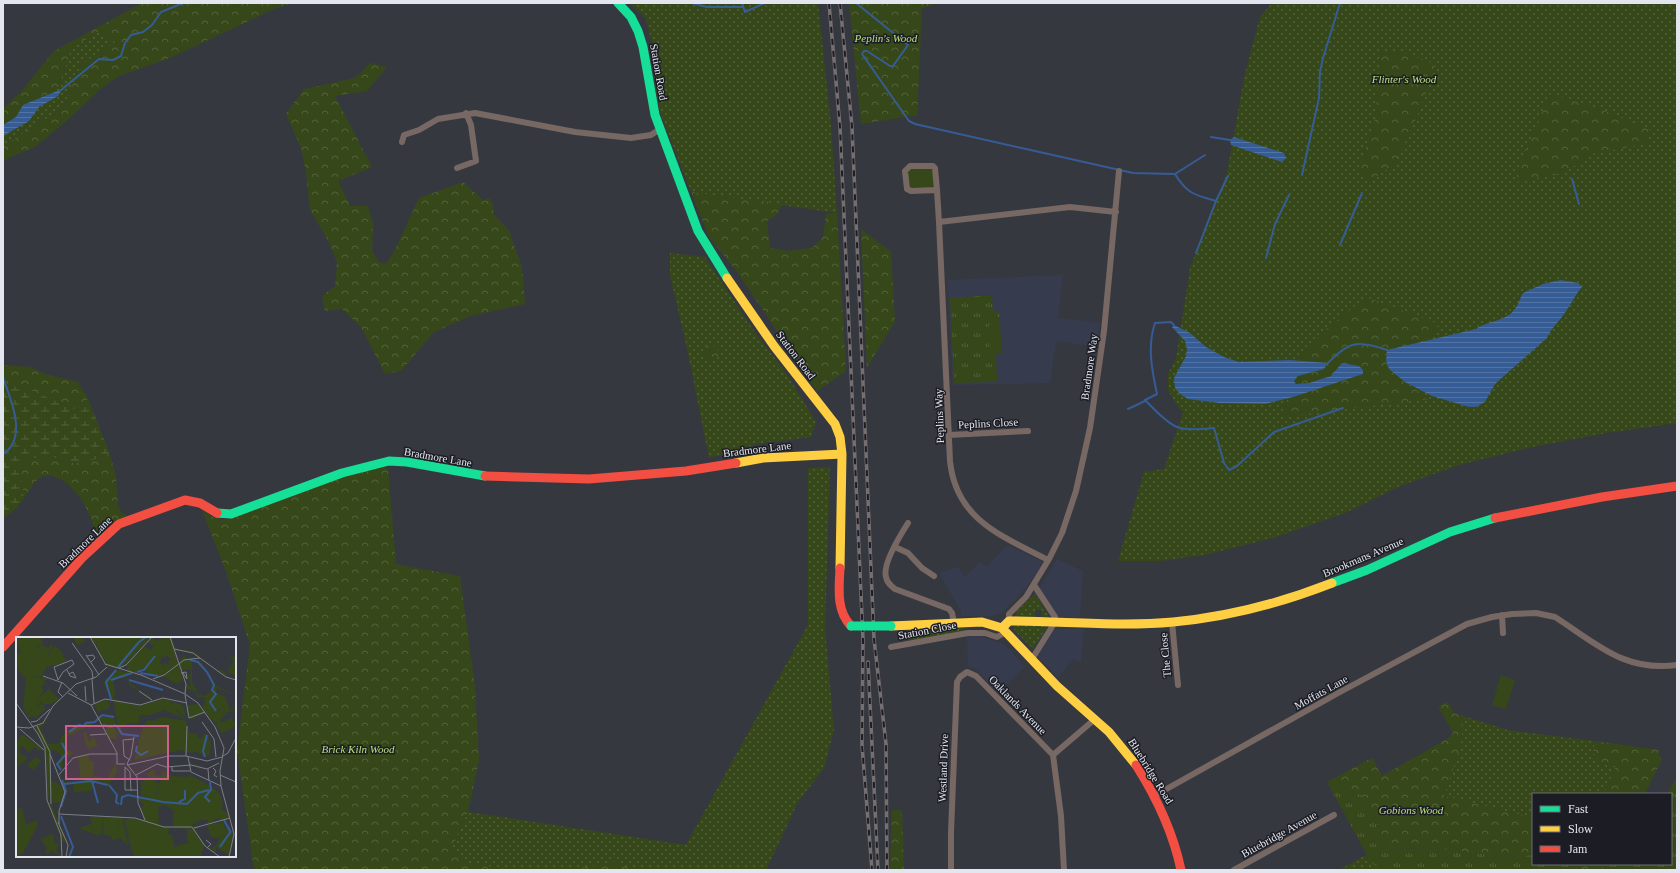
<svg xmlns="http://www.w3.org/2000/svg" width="1680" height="873" viewBox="0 0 1680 873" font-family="'Times New Roman',serif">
	<defs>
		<pattern id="grass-dots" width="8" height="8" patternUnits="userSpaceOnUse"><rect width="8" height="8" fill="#364819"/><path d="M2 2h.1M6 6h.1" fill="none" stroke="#53623b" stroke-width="1.8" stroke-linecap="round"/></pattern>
		<pattern id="forest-crowns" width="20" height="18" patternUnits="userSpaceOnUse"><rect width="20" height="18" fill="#364819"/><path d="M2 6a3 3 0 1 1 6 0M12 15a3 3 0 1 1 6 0" fill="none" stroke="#53623b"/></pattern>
		<pattern id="wetland-marsh" width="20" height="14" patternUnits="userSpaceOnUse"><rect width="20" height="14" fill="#364819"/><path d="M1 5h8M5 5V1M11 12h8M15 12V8" fill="none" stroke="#53623b"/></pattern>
		<pattern id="park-tufts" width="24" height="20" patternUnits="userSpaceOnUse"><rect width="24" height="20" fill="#364819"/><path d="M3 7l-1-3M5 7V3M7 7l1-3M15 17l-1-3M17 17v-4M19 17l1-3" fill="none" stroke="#53623b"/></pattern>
		<pattern id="water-rules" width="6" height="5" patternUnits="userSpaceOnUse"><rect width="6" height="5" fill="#365c95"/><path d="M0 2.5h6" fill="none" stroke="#5373a4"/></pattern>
	</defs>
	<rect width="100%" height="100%" fill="#363840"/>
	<path fill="#373b4e" d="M 1063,275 L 1058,318 L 1100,323 L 1097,347 L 1056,341 L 1050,383 L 953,385 L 948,280 Z
		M 1007,545 L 1042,562 L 1035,576 L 1018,597 L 1001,613 L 991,616 L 961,616 L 961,611 L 939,573 L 958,567 L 965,577 L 980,562 L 987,567 Z
		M 1057,559 L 1083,571 L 1080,618 L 1058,617 L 1039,589 Z
		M 1054,629 L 1084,629 L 1081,663 L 1074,659 L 1058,677 L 1037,656 Z
		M 967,636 L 982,637 L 1004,644 L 1025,667 L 999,692 L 975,668 L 968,667 Z"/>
	<path fill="url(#grass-dots)" d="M 629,3 L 818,3 L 831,124 L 837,213 L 691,192 L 661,115 L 655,85 L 654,52 L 646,19 Z
		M 1272,3 L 1677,3 L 1677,423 L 1607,433 L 1532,447 L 1459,465 L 1400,486 L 1345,513 L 1273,538 L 1204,555 L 1160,561 L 1118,561 L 1144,472 L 1164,469 L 1183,412 L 1176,404 L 1168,390 L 1168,374 L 1176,358 L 1190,268 L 1227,173 L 1244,78 L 1260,17 Z
		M 97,32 L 116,42 L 81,65 L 63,108 L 3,146 L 3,125 L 16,117 L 23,105 L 59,88 L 71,49 Z
		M 670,253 L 705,257 L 752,328 L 788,376 L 816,422 L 811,437 L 757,444 L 709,458 L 688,353 L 670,275 Z
		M 830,467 L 825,628 L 834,730 L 824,768 L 798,802 L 766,870 L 442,870 L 468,812 L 686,845 L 808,625 L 808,468 Z
		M 1035,594 L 1049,617 L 1042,617 L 1042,610 L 1035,610 L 1035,617 L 1020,617 L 1020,615 L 1016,617 L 1016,612 Z
		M 1014,625 L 1046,626 L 1047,627 L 1033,649 L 1014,630 Z
		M 964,628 L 961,632 L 911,641 L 906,639 L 902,631 Z
		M 1463,716 L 1507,730 L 1595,741 L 1593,753 L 1616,766 L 1604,794 L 1533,794 L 1533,818 L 1444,796 L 1461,745 Z
		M 1368,854 L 1372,864 L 1386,870 L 1339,870 Z"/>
	<path fill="url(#forest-crowns)" d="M 142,3 L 293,3 L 276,8 L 170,58 L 119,76 L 99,90 L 71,117 L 35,147 L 8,158 L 3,162 L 3,146 L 63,108 L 81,65 L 115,42 L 97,32 L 71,49 L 59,88 L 23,105 L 16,117 L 3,125 L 3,109 L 21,92 L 54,51 Z
		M 849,3 L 938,3 L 922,8 L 917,115 L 861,124 Z
		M 1381,51 L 1405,53 L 1436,64 L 1419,112 L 1395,164 L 1368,182 L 1359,169 L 1375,119 Z
		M 370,63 L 387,67 L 367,91 L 335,96 L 372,167 L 338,181 L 350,206 L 368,206 L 373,223 L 372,250 L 378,262 L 386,264 L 394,252 L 419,198 L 463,182 L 484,201 L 489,198 L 492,202 L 494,214 L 509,231 L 522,267 L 525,304 L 471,316 L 434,332 L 401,371 L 385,374 L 361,327 L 342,309 L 325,311 L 322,296 L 335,286 L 337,262 L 329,242 L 310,210 L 306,172 L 301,148 L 286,114 L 304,89 L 355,78 Z
		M 1550,94 L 1600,109 L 1651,130 L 1647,144 L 1595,153 L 1563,173 L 1517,182 L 1517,172 Z
		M 691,192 L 783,204 L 776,215 L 767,221 L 770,248 L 788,251 L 812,248 L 823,237 L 826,214 L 837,213 L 846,371 L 817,391 L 738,273 L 709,237 Z
		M 861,229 L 891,252 L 895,321 L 867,368 Z
		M 1366,297 L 1439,324 L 1431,337 L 1385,354 C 1394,379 1409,385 1430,399 L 1280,417 L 1293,385 L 1298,358 L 1330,326 Z
		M703 353a8 8 0 1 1 16 0a8 8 0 1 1-16 0Z
		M 3,365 L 30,367 L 45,374 L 78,382 L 88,399 L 74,409 L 28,389 L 3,384 Z
		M 110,454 L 116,477 L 118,507 L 123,514 L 131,517 L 114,524 L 98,537 C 92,523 88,507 78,495 C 69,483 50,468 37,480 C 32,485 28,493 24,498 L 20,468 C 28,456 42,456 56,458 C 61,459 66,463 71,463 C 85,463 97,459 110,454 Z
		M 376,468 L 388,468 L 396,564 L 460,576 L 475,687 L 479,761 L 468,812 L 451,850 L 468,863 L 513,870 L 254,870 L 237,750 L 250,645 L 227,574 L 202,510 C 211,517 218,520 229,519 L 322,482 Z
		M 1448,702 L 1454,713 L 1463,716 L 1461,745 L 1444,796 L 1533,818 L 1533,855 L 1507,857 L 1433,848 L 1388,849 L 1382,846 L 1376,815 L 1360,794 L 1327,782 L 1372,758 L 1382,776 L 1447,739 L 1453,733 L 1438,706 Z
		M 1595,741 L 1659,750 L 1658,753 L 1662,759 L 1645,794 L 1604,794 L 1616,766 L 1603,765 L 1593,753 Z
		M 892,810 L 902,810 L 904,870 L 890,870 Z
		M 613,861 L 633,870 L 555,870 L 588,867 Z
		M 1567,864 L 1605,864 L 1602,870 L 1573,870 Z"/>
	<path fill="url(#wetland-marsh)" d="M 3,384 L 28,389 L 74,409 L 88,399 L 110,454 C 97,459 85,463 71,463 C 66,463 61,459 56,458 C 42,456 28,456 20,468 L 24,498 L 17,508 L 3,518 Z"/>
	<path fill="url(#park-tufts)" d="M 992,295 L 993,312 L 1000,312 L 1000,324 L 989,325 L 990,354 L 996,354 L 997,382 L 954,383 L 950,298 Z
		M 1677,777 L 1677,870 L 1602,870 L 1605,864 L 1671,864 L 1671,794 L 1667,794 Z
		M 1327,782 L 1360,794 L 1376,815 L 1382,846 L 1388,849 L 1433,848 L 1507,857 L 1533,855 L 1533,864 L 1567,864 L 1573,870 L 1386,870 L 1372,864 Z"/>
	<path fill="#364819" d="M 909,168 L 932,169 L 934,170 L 934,186 L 931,188 L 911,188 L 908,187 L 907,169 Z
		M 1000,324 L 1002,353 L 990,354 L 989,325 Z
		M 1501,675 L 1515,680 L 1506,709 L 1492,705 Z"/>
	<path fill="url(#water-rules)" d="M 62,89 L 58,96 L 39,107 L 29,121 L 3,136 L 3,125 L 16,117 L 23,105 Z
		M 1234,137 L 1284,153 L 1286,158 L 1282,162 L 1231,145 L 1230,140 Z
		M 1561,280 L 1578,283 L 1582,287 C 1575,295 1571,305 1564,314 C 1558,323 1551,328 1547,338 L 1495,384 L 1485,402 L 1476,407 L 1469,407 L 1432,396 L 1405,382 L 1389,369 L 1386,360 L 1387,350 L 1476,329 C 1487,321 1506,321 1514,310 C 1518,306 1520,298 1523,293 L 1543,284 Z
		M 1174,325 L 1190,333 L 1206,347 L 1224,357 L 1239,362 L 1290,360 L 1328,363 L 1324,369 L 1298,376 L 1294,381 L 1296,384 L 1309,383 L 1331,376 L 1342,363 L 1359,366 L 1363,370 L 1363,374 L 1293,397 L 1265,404 L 1219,403 L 1188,399 L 1180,394 L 1175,388 L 1174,378 L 1186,356 L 1187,349 L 1185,341 L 1172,327 Z"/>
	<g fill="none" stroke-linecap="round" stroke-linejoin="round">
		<path stroke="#365c95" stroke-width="2" d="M 692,3 L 707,7 L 743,7
			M 742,3 L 745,12 L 765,3
			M 856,3 L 908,45 L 893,66 L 890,66 L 867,51 L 864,51 L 862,54 L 909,121 L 915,124 L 1133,173 L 1175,174 L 1205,155
			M 61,90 L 99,59 L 113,60 L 121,56 L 125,43 L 131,35 L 143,32 L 152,25 L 161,12 L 183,3
			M 1211,137 L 1230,140
			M 1175,174 C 1187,194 1195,195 1216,201 L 1228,176
			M 1302,175 L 1319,98 L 1320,72 L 1323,58 L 1340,3
			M 1572,179 L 1579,204
			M 1340,245 L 1362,193
			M 1196,253 L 1216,201
			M 1266,258 L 1275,224 L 1289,195
			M 1174,325 L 1171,322 L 1155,323 C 1147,346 1152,371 1157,394 L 1145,400 C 1154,409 1165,422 1177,427 C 1187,431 1204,429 1214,428 L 1224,463 L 1229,470 L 1237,466 L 1274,432 L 1343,408
			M 1328,363 C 1349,341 1358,340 1387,350
			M 3,378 C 11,400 28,438 3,454
			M 1128,409 L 1145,401"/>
		<path stroke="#776863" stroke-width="6" d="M 402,142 L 404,135 L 419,130 L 438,119 L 475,113 L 575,132 L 631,138 L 651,135 L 660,129
			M 910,166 L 933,166 L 935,168 L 937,190 L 911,191 L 907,189 L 905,171 Z
			M 457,168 L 476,161 L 471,125 L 466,113
			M 937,190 L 939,222
			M 949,435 L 1028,431
			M 908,523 C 901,534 882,564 886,577 C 887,583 891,586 895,589 L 949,609 L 952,613 L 954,623
			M 895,547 L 908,553 L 922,568 L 934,576
			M 1048,560 C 1002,536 956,520 950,461 L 939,222 L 1070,207 L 1116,212
			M 1502,615 L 1503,633
			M 1009,621 L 1009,614 L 1026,597 L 1049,559 L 1062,533 L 1076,491 L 1090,428 L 1104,331 L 1119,171
			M 1172,622 L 1178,685
			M 891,647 L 968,633 L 985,633 L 997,637 L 1006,632
			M 1032,659 L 1055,622 L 1055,617 L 1034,585
			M 1053,755 L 1095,719
			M 1154,796 L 1340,692 L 1467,624 L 1492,617 L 1512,614 L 1536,613 L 1555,617 C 1597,644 1624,672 1677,665
			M 951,870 L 951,832 L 957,682 L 960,677 L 967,672 L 976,676 L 1053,755 L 1061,816 L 1064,870
			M 1234,870 L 1334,815"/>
		<path stroke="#16e098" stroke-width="9" d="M 618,3 L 631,17 L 638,31 L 643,47 L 655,115 L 698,231 L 727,278
			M 217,513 L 231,514 L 342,473 L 389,461 L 407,462 L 485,476
			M 1332,583 L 1367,570 L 1450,532 L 1495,518"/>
		<path stroke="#ffcf43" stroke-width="9" d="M 727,278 L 774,346 L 835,424 L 840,437 L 842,454 L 840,568
			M 736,463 L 763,458 L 842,454
			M 891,626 L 982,622 L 1002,628 L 1057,686 L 1109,732 L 1136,765
			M 1002,628 L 1009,621 C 1063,621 1119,627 1173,622 C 1227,617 1281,603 1332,583"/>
		<path stroke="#f24e42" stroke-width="9" d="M 485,476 L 589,479 L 686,471 L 736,463
			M 1495,518 L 1602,497 L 1677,486
			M 840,568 C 839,588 836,611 851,626
			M 3,647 L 82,558 L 119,524 L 185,500 L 200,503 L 217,513
			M 1136,765 C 1157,798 1173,832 1181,870"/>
		<g stroke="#766f70" stroke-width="3.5">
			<path id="rail" d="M 829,3 L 840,127 L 863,639 L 862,745 L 872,870
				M 840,3 L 852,127 L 874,639 L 886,744 L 887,870
				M 868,662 L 878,870"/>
		</g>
		<use href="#rail" stroke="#1c1d24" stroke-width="2" stroke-dasharray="6" stroke-linecap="butt"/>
		<path stroke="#16e098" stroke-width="9" d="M 851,626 L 891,626"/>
	</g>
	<g text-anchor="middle" stroke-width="3" stroke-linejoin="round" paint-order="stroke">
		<g font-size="11" font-style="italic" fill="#b8e27c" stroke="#1c1d24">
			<text x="886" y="42">Peplin's Wood</text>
			<text x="1404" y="83">Flinter's Wood</text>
			<text x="358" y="753">Brick Kiln Wood</text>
			<text x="1411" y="814">Gobions Wood</text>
		</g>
		<g font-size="11" fill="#e4e6ef" stroke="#1c1d24">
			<text transform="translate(659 72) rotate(80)" y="4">Station Road</text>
			<text transform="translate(796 355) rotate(53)" y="4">Station Road</text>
			<text transform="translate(1089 367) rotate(-82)" y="4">Bradmore Way</text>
			<text transform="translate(939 416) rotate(-92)" y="4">Peplins Way</text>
			<text transform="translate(988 423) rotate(-3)" y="4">Peplins Close</text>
			<text transform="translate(757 449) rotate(-7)" y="4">Bradmore Lane</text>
			<text transform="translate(438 457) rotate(10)" y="4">Bradmore Lane</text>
			<text transform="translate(85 542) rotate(-44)" y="4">Bradmore Lane</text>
			<text transform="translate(1363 557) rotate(-23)" y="4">Brookmans Avenue</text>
			<text transform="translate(927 630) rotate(-11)" y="4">Station Close</text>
			<text transform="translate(1165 655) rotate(-95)" y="4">The Close</text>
			<text transform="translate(1321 692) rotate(-29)" y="4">Moffats Lane</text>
			<text transform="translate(1018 705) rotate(46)" y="4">Oaklands Avenue</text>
			<text transform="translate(943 768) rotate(-88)" y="4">Westland Drive</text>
			<text transform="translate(1151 771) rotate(58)" y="4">Bluebridge Road</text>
			<text transform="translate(1279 834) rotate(-29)" y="4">Bluebridge Avenue</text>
		</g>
	</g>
	<g transform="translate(16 637)">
		<rect width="220" height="220" fill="#363840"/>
		<path d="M 7,0 L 25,0 L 27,9 L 33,11 L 35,7 L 37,8 L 31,17 L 34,19 L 33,16 L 39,9 L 45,14 L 50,25 L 30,30 L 26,39 L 18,40 L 6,37 L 5,33 L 11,26 L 5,31 L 0,31 L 0,18 L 5,15 L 2,4 ZM 24,7 L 21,14 L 25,19 L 16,25 L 13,16 ZM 56,0 L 66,0 L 69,4 L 62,8 L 73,23 ZM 149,0 L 155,8 L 154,12 L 157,15 L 155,16 L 159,19 L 155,22 L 151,18 L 148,21 L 146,19 L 144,25 L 148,31 L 156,31 L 144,39 L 134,39 L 130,34 L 113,35 L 110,28 L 128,9 L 134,14 L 140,7 L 136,9 L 133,5 L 137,1 L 140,4 ZM 174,22 L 183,26 L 191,34 L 196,47 L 220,58 L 201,51 L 199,55 L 196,54 L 197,48 L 191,36 L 181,26 L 176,24 L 176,28 L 167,30 L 168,25 ZM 162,28 L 167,42 L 161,47 L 147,39 ZM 101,33 L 110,35 L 115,36 L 94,42 ZM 97,42 L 99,57 L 97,63 L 87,46 ZM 33,52 L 44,63 L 34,67 L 27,67 L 24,63 L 25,66 L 19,71 L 27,67 L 29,72 L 19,81 L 17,78 L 13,81 L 11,77 L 15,75 L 17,66 ZM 190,60 L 197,60 L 200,72 L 198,60 L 206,61 L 210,69 L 201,74 L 209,75 L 210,77 L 204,82 L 205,86 L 216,81 L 220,89 L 206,96 L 200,88 L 204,83 L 200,86 L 195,81 L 199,75 L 193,80 L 187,71 ZM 147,62 L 155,64 L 156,68 L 158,65 L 166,68 L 170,80 L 159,72 L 129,75 L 116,71 L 103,79 L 101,84 L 98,64 L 124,69 ZM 90,63 L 94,67 L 91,73 L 85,73 L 83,76 L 78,67 ZM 182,67 L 188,75 L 176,82 L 173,79 L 172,68 ZM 85,80 L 94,80 L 99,83 L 101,102 L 92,101 L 89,90 L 83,83 ZM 146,80 L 170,84 L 173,96 L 182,97 L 178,113 L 176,116 L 165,113 L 118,123 L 127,90 L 132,83 L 137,84 ZM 6,97 L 26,112 L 24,114 L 18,110 L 13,115 L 7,109 L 3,111 L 4,117 L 12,121 L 2,129 L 0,107 ZM 99,118 L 101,134 L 93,148 L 86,144 L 76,144 L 76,154 L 58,155 L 58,145 L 76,144 L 78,139 L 92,141 L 99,127 ZM 20,120 L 25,124 L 17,133 L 11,128 ZM 174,138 L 194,149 L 194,152 L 187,152 L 170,161 L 173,148 L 172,140 ZM 133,141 L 144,147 L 138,161 L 125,157 L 125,145 ZM 40,145 L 49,154 L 45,165 L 37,166 L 34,149 ZM 147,149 L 151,152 L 169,153 L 168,161 L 158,157 L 157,161 L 143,162 ZM 195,149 L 203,156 L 207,168 L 205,172 L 213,177 L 214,181 L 205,184 L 204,181 L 198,182 L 197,185 L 192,186 L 192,183 L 185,183 L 173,189 L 181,189 L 180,192 L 158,191 L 157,176 L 162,167 L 177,165 L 181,171 L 190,157 L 196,154 ZM 125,160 L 135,163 L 142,170 L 143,188 L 129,183 L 140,188 L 154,190 L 151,197 L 156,198 L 158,210 L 172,206 L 171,191 L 176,191 L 188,208 L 184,220 L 153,220 L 142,210 L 140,215 L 137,214 L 138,207 L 113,201 L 109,182 L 123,182 L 125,185 L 128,181 L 125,171 L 128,169 L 122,162 ZM 88,180 L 104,180 L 102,193 L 104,201 L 96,203 L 95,199 L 87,198 ZM 207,185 L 210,193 L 214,193 L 205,203 L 215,194 L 217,196 L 213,218 L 200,210 L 200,216 L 195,213 L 197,209 L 200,210 L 204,200 L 195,200 L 191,188 ZM 75,187 L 78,197 L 65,192 L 64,191 Z" fill="#364819" fill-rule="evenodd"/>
		<path d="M 7,0 L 2,4 L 5,15 L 10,12 L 13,16 L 22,6 L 21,14 L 25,19 L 39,9 L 32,16 L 15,25 L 10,28 L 5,33 L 6,37 L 18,40 L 35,41 L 27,44 L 29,47 L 25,50 L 28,54 L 22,61 L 27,67 L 22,62 L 17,67 L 19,71 L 11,77 L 7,70 L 10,40 L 6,38 L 2,32 L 0,32 L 16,24 L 9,13 L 0,18 L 4,15 L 0,3 ZM 74,0 L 135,0 L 109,27 L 101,32 L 92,28 L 81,11 L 82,8 L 80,6 L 79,9 ZM 149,0 L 155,0 L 159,12 L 177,14 L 196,29 L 178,16 L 163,14 L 158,12 L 157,10 L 162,27 L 156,31 L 147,31 L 148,26 L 155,28 L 152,25 L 158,20 L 154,13 L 155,8 ZM 168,18 L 170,22 L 179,20 L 183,20 L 173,22 L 167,26 L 167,30 L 176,28 L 176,46 L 181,53 L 182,58 L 189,59 L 196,54 L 201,56 L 209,60 L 214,74 L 220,65 L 217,72 L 218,74 L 201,76 L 210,69 L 206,61 L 198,60 L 201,76 L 195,81 L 200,88 L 193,80 L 196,77 L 189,69 L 192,66 L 191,68 L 197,77 L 200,75 L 193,65 L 194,60 L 190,60 L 187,67 L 189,60 L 182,60 L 182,65 L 180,54 L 170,52 L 171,47 L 175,51 L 172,37 L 175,37 L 175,32 L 166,33 L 163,27 ZM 213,19 L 220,20 L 220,39 L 212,35 L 211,40 L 202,32 L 208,34 L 210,39 L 218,23 ZM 100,32 L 94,42 L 119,37 L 110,39 L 112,44 L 125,55 L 133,58 L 135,61 L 114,49 L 109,40 L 91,45 L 89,41 L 93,41 ZM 39,67 L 30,85 L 24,90 L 32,107 L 42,107 L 46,99 L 59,89 L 81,85 L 50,100 L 49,111 L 54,114 L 43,112 L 45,107 L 40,114 L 33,113 L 35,144 L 40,144 L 34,149 L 37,166 L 33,145 L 33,161 L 50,204 L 47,205 L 36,176 L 31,154 L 30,112 L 19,90 L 31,83 ZM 113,71 L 129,75 L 156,71 L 172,83 L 148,73 L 133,78 L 123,78 L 123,86 L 110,87 L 106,90 L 106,96 L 102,97 L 101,84 L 106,75 ZM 73,93 L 70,95 L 73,105 L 78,100 L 82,108 L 73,112 L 70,108 L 67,96 ZM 190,96 L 195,108 L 193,119 L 176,114 L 178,113 L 181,100 L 185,102 ZM 73,118 L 74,124 L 78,124 L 77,141 L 89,143 L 55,145 L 49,150 L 44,139 L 50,146 L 56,144 L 65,144 L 62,120 ZM 138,132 L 139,133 L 138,138 L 144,139 L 147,134 L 151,135 L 149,147 L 159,146 L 157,139 L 172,140 L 174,144 L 170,161 L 187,152 L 188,147 L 194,152 L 194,148 L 196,154 L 189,159 L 195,166 L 188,171 L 181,171 L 177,165 L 162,168 L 159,174 L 149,168 L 142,170 L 134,162 L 125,159 L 126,157 L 138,161 L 141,157 L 145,142 L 134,141 L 131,137 ZM 148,149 L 151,152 L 168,153 L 168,161 L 158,156 L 157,161 L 143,162 ZM 104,139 L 108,181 L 113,201 L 124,201 L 138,205 L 137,214 L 140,215 L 142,210 L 151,214 L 150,211 L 148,208 L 148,207 L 151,210 L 153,220 L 152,216 L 141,218 L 122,203 L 113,203 L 121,220 L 118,220 L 108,184 ZM 6,171 L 10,188 L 20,183 L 22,188 L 6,217 L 0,220 L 0,172 ZM 104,180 L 106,181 L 112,208 L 104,201 L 102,193 ZM 37,197 L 38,206 L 43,207 L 40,213 L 45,220 L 35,213 L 32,218 L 29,215 L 31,211 L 25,202 Z" fill="#364819" fill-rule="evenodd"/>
		<path d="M 46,107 L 43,112 L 55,114 L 57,117 L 47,122 L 46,134 L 41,127 L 45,122 L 44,116 L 40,114 Z" fill="#364819"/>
		<path d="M147.5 143a5.5 5.5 0 1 1 11 0a5.5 5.5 0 1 1-11 0ZM 74,180 L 88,180 L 85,198 L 78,197 ZM 119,201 L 137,205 L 137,214 L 140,215 L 142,210 L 152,216 L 153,220 L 119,220 L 112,202 Z" fill="#364819"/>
		<path d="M 80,181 L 85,181 L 84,197 L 79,197 L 83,187 L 80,193 L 77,192 L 77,183 Z" fill="#364819"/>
		<path fill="none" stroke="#365c95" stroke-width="2" d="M 174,23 L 182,25 L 191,35 L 198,48 L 196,53 L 200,57 L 194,65 L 200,74M 102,30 L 123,5 L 130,0M 121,35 L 128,33 L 139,19M 124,36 L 142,39M 95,43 L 116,36M 113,43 L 147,53M 95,62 L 90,45 L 100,33M 86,78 L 98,80M 87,88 L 95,90 L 100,88M 101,89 L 106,97 L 123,99M 53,95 L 63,88 L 68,89 L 70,86 L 79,85 L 86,78M 121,109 L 120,114 L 125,118 L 132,114M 189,120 L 187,114 L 191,98M 45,133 L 41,127 L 51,116 L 46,106M 76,144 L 82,166M 48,147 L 75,144 L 92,148M 93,148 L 101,158 L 100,165 L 103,167M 147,165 L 171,167 L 182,156 L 193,153M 163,165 L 169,162 L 169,153M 194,165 L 189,160 L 195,153 L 194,145M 105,168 L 106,160 L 112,158 L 147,165M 45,170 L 50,154 L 46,143M 45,179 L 57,210 L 53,220M 208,183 L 214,194M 204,210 L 215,194"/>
		<path fill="none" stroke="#7c7e86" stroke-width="1" d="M 74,0 L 90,28M 154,0 L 170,47 L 169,57M 56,6 L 76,34 L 77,42M 158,12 L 177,16 L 210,40 L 220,43M 70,18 L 83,38M 71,19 L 77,18 L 79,21 L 75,25M 56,23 L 58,27 L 47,35 L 42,43 L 38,30 ZM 89,27 L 125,38 L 169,57 L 182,66 L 199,90 L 208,111 L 204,134 L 205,149 L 218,197 L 213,220M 103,31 L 110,28 L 136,0M 51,33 L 54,39 L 60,41 L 57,35 L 53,37M 165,36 L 170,35 L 171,42 L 167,36M 27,39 L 47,46 L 61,59M 76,42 L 78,66M 137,42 L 148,38 L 168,23 L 184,21M 46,45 L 42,55 L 47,60M 69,49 L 70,64M 123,54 L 136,63M 52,56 L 75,68 L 101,116 L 101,127 L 109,127M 169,58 L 173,81 L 189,75M 0,66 L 22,97 L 29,111 L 31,163 L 45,198 L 46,220M 75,68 L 89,62 L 124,68 L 147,61 L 171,66M 15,85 L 21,84 L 34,72M 186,85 L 198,102 L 200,120M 21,89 L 34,115 L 35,167M 0,90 L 13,91 L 27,86 L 37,69 L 60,47 L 80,40 L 91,30M 4,92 L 28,113M 74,98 L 90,97M 34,117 L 49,155 L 43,174 L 43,187M 170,119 L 171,89M 207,119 L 212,116 L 220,101M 172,120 L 175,135 L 205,149M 114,123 L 108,119 L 107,103 L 118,102M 111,127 L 121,140 L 122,166 L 129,183M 111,127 L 115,119 L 118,100M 111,128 L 153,119 L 170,119 L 191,124 L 206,120M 156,129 L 156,134 L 174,134M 109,130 L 109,153 L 122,153M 109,130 L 114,135 L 115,154M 197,131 L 200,134 L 198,138 L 201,140M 192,132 L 193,144M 120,138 L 141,127 L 150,130 L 175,128 L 191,132 L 203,126M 204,138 L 220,145M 42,139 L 57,121 L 74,117 L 101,117M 43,177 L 119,181 L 148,190 L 176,190 L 189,209 L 204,220M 42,185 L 52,208 L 50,220M 178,191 L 214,181M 190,203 L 195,207 L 191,211"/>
		<path fill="#ce608f" fill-opacity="0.15" stroke="#ce608f" stroke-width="2" d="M 50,89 L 152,89 L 152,142 L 50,142 Z"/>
		<rect width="220" height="220" fill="none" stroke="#e4e6ef" stroke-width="2"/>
	</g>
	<rect width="1680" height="873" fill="none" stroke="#e4e6ef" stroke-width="8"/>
	<rect x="1532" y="793" width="140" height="72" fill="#1c1d24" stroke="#6c6d75"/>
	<rect x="1540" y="806" width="20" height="6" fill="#16e098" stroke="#6c6d75"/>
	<text x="1568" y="813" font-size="12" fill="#e4e6ef">Fast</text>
	<rect x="1540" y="826" width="20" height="6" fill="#ffcf43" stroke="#6c6d75"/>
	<text x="1568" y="833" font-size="12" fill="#e4e6ef">Slow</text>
	<rect x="1540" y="846" width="20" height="6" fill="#f24e42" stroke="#6c6d75"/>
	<text x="1568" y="853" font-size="12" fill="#e4e6ef">Jam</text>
</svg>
